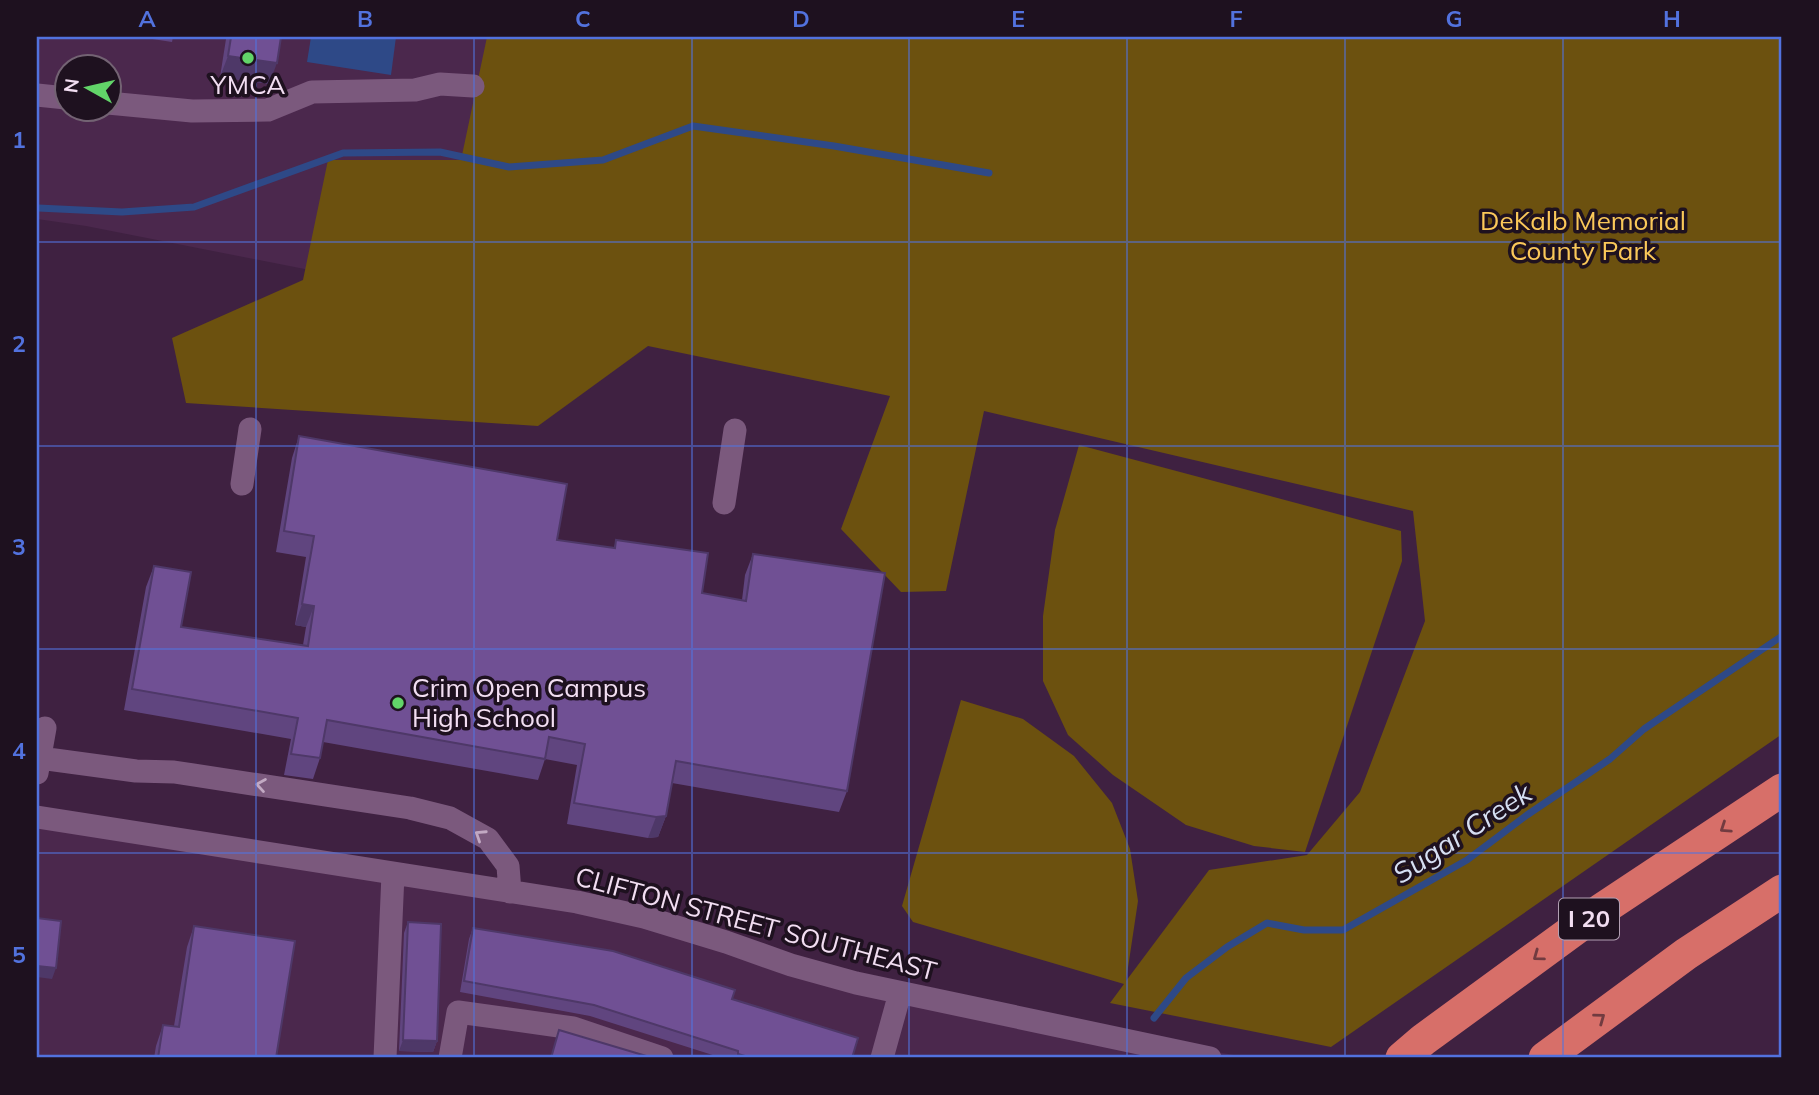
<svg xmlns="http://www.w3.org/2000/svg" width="1819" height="1095" viewBox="0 0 1819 1095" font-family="Mulish,sans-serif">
	<rect width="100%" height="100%" fill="#3f2141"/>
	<path fill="#4b284d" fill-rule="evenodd" d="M 37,37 L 580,37 L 538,315 L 86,226 L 37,219 ZM 66,66 L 108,66 L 108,108 L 66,108 Z
		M 37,815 L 630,919 L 864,986 L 1239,1056 L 1236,1058 L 37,1058 Z"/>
	<path fill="#6c510f" d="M 487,37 L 1782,37 L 1782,734 L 1331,1047 L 1110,1003 L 1124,984 L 913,922 L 902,906 L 961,700 L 1023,719 L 1074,756 L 1112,803 L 1130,849 L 1138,901 L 1126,981 L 1209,870 L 1307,855 L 1360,792 L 1425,621 L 1413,511 L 984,411 L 946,591 L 901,592 L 841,529 L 890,396 L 648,346 L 538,426 L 186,403 L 172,338 L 303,280 L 328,160 L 461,160 Z
		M 1079,445 L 1401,531 L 1402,561 L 1305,852 L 1254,846 L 1186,825 L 1113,775 L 1068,735 L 1043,681 L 1043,616 L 1055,530 Z"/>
	<path fill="#2e4987" d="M 311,37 L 396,37 L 391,75 L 307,62 Z"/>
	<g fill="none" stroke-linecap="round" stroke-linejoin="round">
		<path stroke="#2e4987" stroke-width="7" d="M 38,208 L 122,212 L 194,207 L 343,153 L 440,152 L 509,167 L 603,160 L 693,126 L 834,146 L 989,173
			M 1154,1018 L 1186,978 L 1227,947 L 1267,923 L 1304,930 L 1343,930 L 1467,860 L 1527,815 L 1610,759 L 1644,729 L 1782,636"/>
		<path stroke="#7b597d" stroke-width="23" d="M 37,95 L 66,98
			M 108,103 L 192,111 L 268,110 L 312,92 L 415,90 L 440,84 L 473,86
			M 242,484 L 250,429
			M 724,503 L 735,430
			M 40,758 L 136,771 L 174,772 L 410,808 L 450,818 L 488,839 L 508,866 L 510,892
			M 37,773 L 45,728
			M 37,817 L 577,902 L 644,917 L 726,942 L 791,965 L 856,983 L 1210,1058
			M 385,1058 L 393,874
			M 450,1058 L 458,1012 L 573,1028 L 662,1058
			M 882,1058 L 900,993"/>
		<path stroke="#d76f69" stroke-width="33" d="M 1402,1058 L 1423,1040 L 1601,910 L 1782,790
			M 1545,1058 L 1686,954 L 1782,891"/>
	</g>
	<path fill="#60457f" d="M 139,37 L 173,37 L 172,42 Z
		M 208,37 L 281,37 L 269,84 L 220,77 L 226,39 Z
		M 299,436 L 557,540 L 614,548 L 616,540 L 702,593 L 742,600 L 745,575 L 753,554 L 847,791 L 839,812 L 672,783 L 666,816 L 658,837 L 648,838 L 567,824 L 577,765 L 545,759 L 538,780 L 323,742 L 320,758 L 313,779 L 284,775 L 291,739 L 124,710 L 146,587 L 154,566 L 181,627 L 303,645 L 306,627 L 295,625 L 306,557 L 276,552 L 292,458 Z
		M 408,922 L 437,1041 L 433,1052 L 399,1051 L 404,933 Z
		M 194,926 L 276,1058 L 154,1058 L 156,1046 L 163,1025 L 174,1026 L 187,947 Z
		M 473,928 L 732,999 L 852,1058 L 722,1058 L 590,1016 L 460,992 L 469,939 Z"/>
	<path fill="#4e3868" d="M 208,37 L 226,37 L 226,39 Z
		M 228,56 L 277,63 L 269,84 L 220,77 Z
		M 302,604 L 314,606 L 306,627 L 295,625 Z
		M 666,816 L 658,837 L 648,838 L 656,817 Z
		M 37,966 L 56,968 L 52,979 L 37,977 Z
		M 403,1040 L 437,1041 L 433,1052 L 399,1051 Z"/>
	<path fill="#705094" stroke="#4e3868" stroke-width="2" d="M 231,37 L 281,37 L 277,63 L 228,56 Z
		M 299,436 L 567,484 L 557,540 L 615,548 L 616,540 L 708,553 L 702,593 L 746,601 L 753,554 L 885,573 L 847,791 L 676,761 L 666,816 L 656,817 L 574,803 L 585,744 L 549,737 L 545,759 L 327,720 L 320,758 L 291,754 L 298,718 L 132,689 L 154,566 L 191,572 L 181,627 L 308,646 L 314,606 L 302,604 L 314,536 L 284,531 Z
		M 37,918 L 61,921 L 56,968 L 37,966 Z
		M 408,922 L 441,924 L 437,1041 L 403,1040 Z
		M 194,926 L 295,941 L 276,1058 L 158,1058 L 163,1025 L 179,1027 Z
		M 473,928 L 613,951 L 735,990 L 732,999 L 858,1038 L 852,1058 L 752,1058 L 738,1054 L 738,1051 L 594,1005 L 464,981 Z
		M 559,1030 L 653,1058 L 551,1058 Z"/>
	<defs><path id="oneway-chevron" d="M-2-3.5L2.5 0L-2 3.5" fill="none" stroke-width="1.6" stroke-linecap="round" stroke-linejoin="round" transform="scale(1.75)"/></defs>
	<g stroke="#c2a9c3">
		<use href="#oneway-chevron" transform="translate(261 785) rotate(-171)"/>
		<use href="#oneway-chevron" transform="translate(480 835) rotate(-147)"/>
	</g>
	<g stroke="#713b40">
		<use href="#oneway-chevron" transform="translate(1725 828) rotate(146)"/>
		<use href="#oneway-chevron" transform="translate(1538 956) rotate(144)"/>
		<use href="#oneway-chevron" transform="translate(1600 1018) rotate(-36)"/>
	</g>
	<path fill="none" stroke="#5272de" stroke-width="2" stroke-opacity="0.55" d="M 256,37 L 256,1058M 474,37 L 474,1058M 692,37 L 692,1058M 909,37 L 909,1058M 1127,37 L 1127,1058M 1345,37 L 1345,1058M 1563,37 L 1563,1058M 37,242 L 1782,242M 37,446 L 1782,446M 37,649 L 1782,649M 37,853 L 1782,853"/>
	<g fill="#62d469" stroke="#1e111f" stroke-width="2.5">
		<circle cx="248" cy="58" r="7"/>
		<circle cx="398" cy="703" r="7"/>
	</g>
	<g text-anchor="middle" stroke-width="7" stroke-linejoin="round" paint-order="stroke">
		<rect fill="#1e111f" stroke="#b2a0b3" stroke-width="2" x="1559" y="898.5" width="60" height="41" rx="5"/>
		<g font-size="24" font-weight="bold" fill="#f2def2">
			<text x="1589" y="927">I 20</text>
		</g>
		<g font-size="26" fill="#f2def2" stroke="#1e111f">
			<text x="248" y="94">YMCA</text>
			<text x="412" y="697" text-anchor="start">Crim Open Campus<tspan x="412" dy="30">High School</tspan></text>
		</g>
		<g font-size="26" fill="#fac859" stroke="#1e111f">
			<text x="1583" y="230">DeKalb Memorial<tspan x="1583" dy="30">County Park</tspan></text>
		</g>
		<g font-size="26" fill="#f2def2" stroke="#1e111f">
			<text transform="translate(756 924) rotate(15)" y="9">CLIFTON STREET SOUTHEAST</text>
		</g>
		<g font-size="28" font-style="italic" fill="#d6dff2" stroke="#1e111f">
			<text transform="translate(1462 833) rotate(-33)" y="10">Sugar Creek</text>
		</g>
	</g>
	<rect width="1819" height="1095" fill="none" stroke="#1e111f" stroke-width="77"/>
	<g transform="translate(88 88) rotate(278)"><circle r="33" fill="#1e111f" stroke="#736373" stroke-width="2"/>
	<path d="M0-5L12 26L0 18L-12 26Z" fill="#62d469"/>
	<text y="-10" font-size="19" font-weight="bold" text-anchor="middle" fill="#f2def2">N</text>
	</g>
	<rect x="38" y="38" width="1742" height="1018" fill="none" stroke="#5272de" stroke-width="2.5"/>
	<g font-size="23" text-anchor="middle" font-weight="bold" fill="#5272de">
		<text x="147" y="27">A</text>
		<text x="365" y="27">B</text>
		<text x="583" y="27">C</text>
		<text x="801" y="27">D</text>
		<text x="1018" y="27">E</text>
		<text x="1236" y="27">F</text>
		<text x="1454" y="27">G</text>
		<text x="1672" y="27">H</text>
		<text x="19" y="148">1</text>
		<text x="19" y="352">2</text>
		<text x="19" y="555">3</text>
		<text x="19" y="759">4</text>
		<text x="19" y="963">5</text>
	</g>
</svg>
